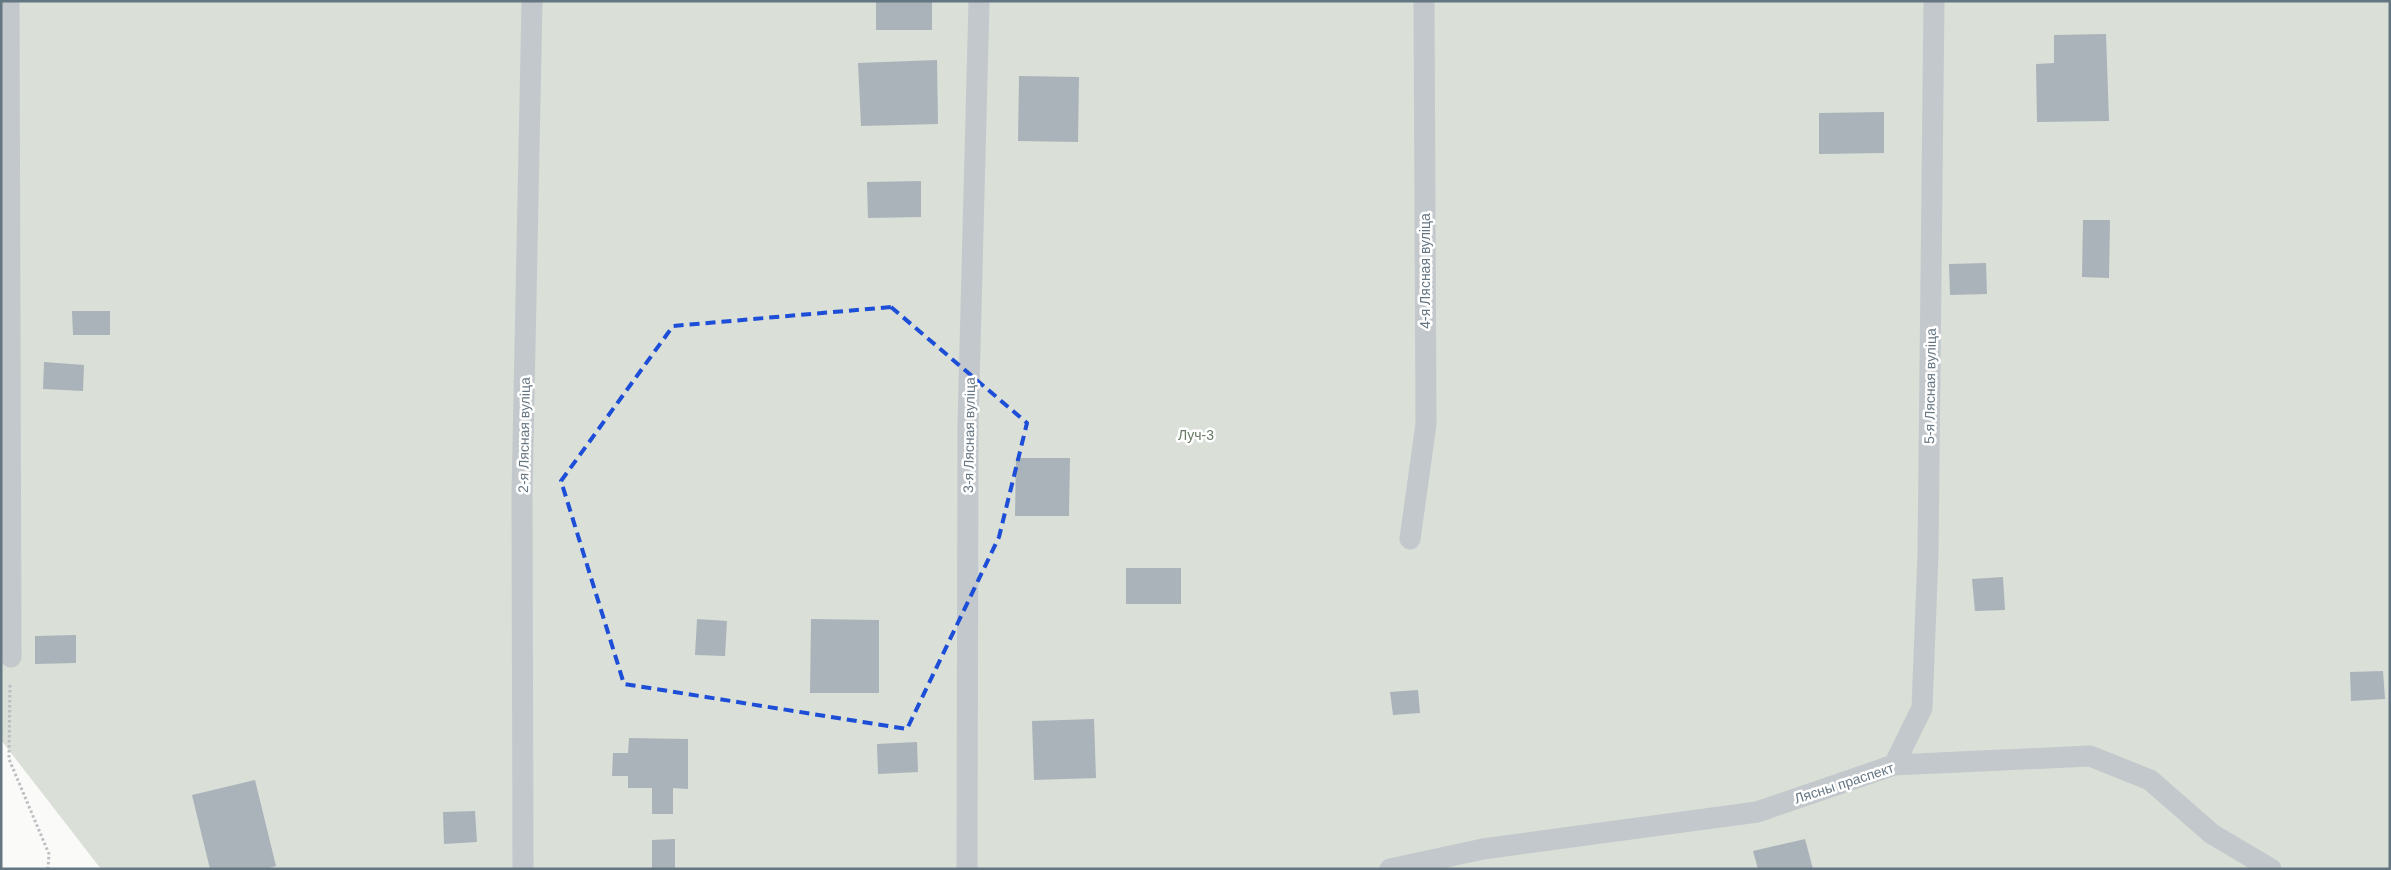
<svg xmlns="http://www.w3.org/2000/svg" width="2391" height="870" viewBox="0 0 2391 870" font-family="Arial,sans-serif">
	<rect width="100%" height="100%" fill="#fafaf8"/>
	<path fill="#dadfd7" d="M 1,1 L 2390,1 L 2390,869 L 101,869 L 1,740 Z"/>
	<path fill="#aab3b9" d="M 876,1 L 932,1 L 932,30 L 876,30 Z
		M 2106,34 L 2109,121 L 2037,122 L 2036,64 L 2054,63 L 2054,35 Z
		M 937,60 L 938,124 L 861,126 L 858,63 Z
		M 1019,76 L 1079,77 L 1078,142 L 1018,141 Z
		M 1884,112 L 1884,153 L 1819,154 L 1819,113 Z
		M 921,181 L 921,217 L 868,218 L 867,182 Z
		M 2083,220 L 2110,220 L 2109,278 L 2082,277 Z
		M 1986,263 L 1987,294 L 1950,295 L 1949,264 Z
		M 72,311 L 110,311 L 110,335 L 73,335 Z
		M 44,362 L 84,365 L 83,391 L 43,389 Z
		M 1016,458 L 1070,458 L 1069,516 L 1015,516 Z
		M 1126,568 L 1181,568 L 1181,604 L 1126,604 Z
		M 2003,577 L 2005,610 L 1975,611 L 1972,579 Z
		M 697,619 L 727,621 L 725,656 L 695,655 Z
		M 811,619 L 879,620 L 879,693 L 810,693 Z
		M 76,635 L 76,663 L 35,664 L 35,636 Z
		M 2383,671 L 2385,699 L 2351,701 L 2350,672 Z
		M 1418,690 L 1420,713 L 1393,715 L 1390,692 Z
		M 1094,719 L 1096,778 L 1034,780 L 1032,721 Z
		M 629,738 L 688,739 L 688,789 L 673,788 L 673,814 L 652,814 L 652,788 L 628,788 L 628,776 L 612,776 L 613,753 L 628,753 Z
		M 917,742 L 918,772 L 878,774 L 877,744 Z
		M 255,780 L 276,866 L 265,869 L 210,869 L 192,795 Z
		M 475,811 L 477,842 L 444,844 L 443,812 Z
		M 675,839 L 675,869 L 652,869 L 652,840 Z
		M 1805,839 L 1813,869 L 1758,869 L 1753,851 Z"/>
	<g fill="none" stroke-linecap="round" stroke-linejoin="round">
		<path stroke="#bbbfc2" stroke-width="3" stroke-dasharray="2.5 2.5" stroke-linecap="butt" d="M 10,685 L 9,759 L 49,854 L 48,869"/>
		<path stroke="#c3c8cc" stroke-width="21" d="M 9,1 L 11,657
			M 1410,539 L 1426,424 L 1424,1
			M 1894,765 L 1922,708 L 1928,554 L 1934,1
			M 523,869 L 522,495 L 532,1
			M 967,869 L 968,424 L 979,1
			M 1390,869 L 1483,849 L 1757,812 L 1894,765 L 2090,756 L 2150,780 L 2212,834 L 2271,869"/>
	</g>
	<path fill="none" stroke="#1d4ed8" stroke-width="4" stroke-dasharray="10 6" stroke-linejoin="round" d="M 891,307 L 1027,423 L 999,537 L 907,729 L 624,684 L 561,481 L 673,326 Z"/>
	<g text-anchor="middle" stroke-width="5" stroke-linejoin="round" paint-order="stroke">
		<g font-size="14" fill="#657683" stroke="#fff">
			<text transform="translate(1425 271) rotate(-90)" y="5">4-я Лясная вуліца</text>
			<text transform="translate(1930 386) rotate(-89)" y="5">5-я Лясная вуліца</text>
			<text transform="translate(524 435) rotate(-89)" y="5">2-я Лясная вуліца</text>
			<text transform="translate(969 435) rotate(-89)" y="5">3-я Лясная вуліца</text>
			<text transform="translate(1844 783) rotate(-18)" y="5">Лясны праспект</text>
		</g>
		<g font-size="14" fill="#687a64" stroke="#fff">
			<text x="1196" y="440">Луч-3</text>
		</g>
	</g>
	<rect width="2391" height="870" fill="none" stroke="#657683" stroke-width="5"/>
</svg>
